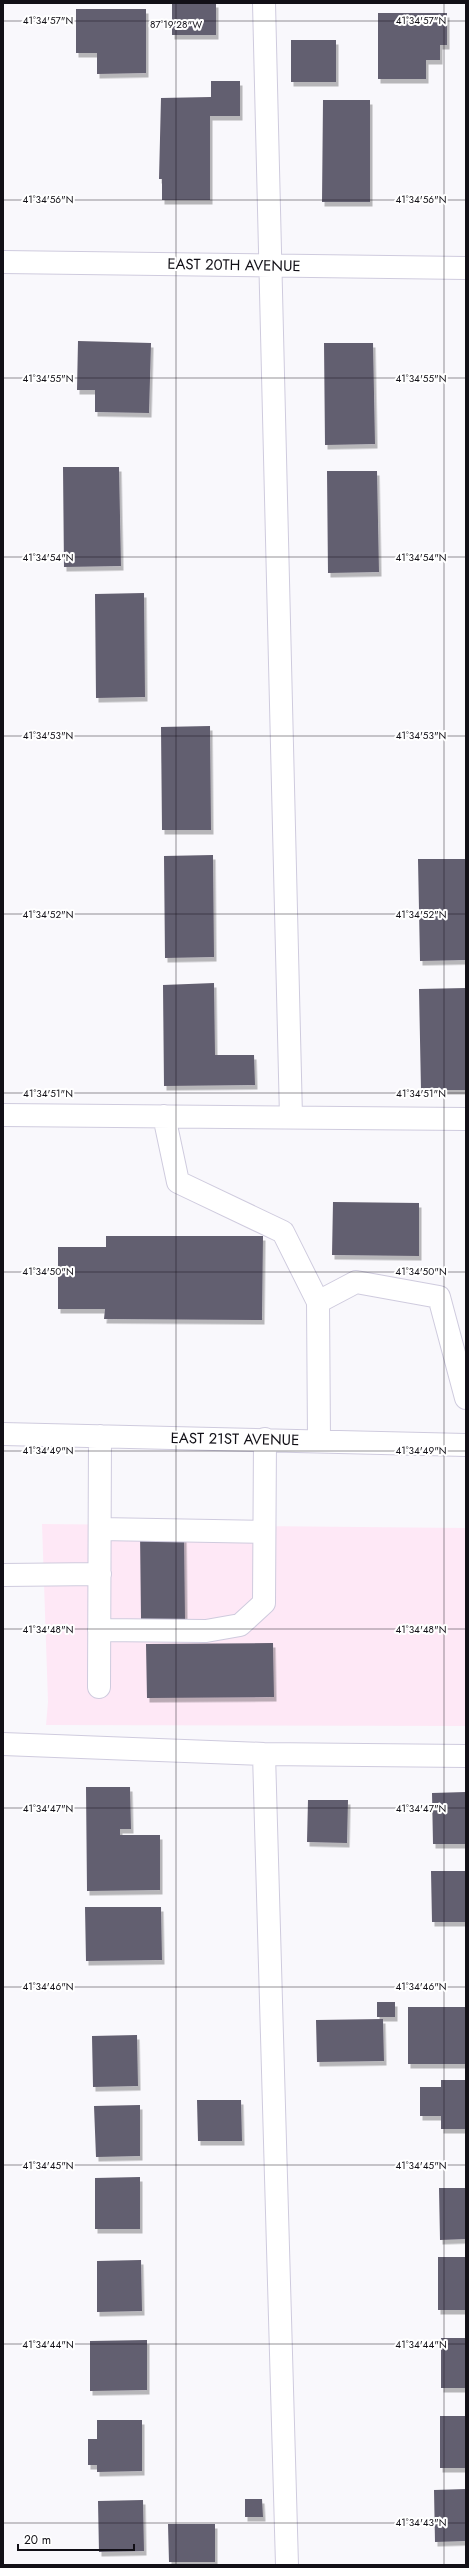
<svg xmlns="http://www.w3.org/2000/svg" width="469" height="2568" viewBox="0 0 469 2568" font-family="Jost,sans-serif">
	<defs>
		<filter id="shadow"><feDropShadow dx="2.5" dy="4.5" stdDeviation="0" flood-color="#0004"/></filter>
	</defs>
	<rect width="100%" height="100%" fill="#f9f8fc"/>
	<path fill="#fee8f6" d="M 42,1524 L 466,1528 L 466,1726 L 46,1725 L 48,1702 Z"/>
	<path fill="#625e6f" filter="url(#shadow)" d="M 172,3 L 216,3 L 216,35 L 172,35 Z
		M 76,9 L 146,9 L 146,73 L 97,74 L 97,53 L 76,53 Z
		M 378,13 L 447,13 L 447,45 L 440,45 L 440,60 L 426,60 L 426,79 L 378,79 Z
		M 291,40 L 336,40 L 336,82 L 291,82 Z
		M 211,81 L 240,81 L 240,116 L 210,116 L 210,200 L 162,200 L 162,179 L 159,179 L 161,98 L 211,97 Z
		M 323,100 L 370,100 L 370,202 L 322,202 Z
		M 78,341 L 151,343 L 149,413 L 95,412 L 95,390 L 77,390 Z
		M 324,343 L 373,343 L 375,444 L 325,445 Z
		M 63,467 L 119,467 L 121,566 L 64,567 Z
		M 327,471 L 377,471 L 379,572 L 328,573 Z
		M 144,593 L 145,697 L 96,698 L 95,594 Z
		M 210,726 L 211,830 L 162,830 L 161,727 Z
		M 213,855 L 214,957 L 165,958 L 164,856 Z
		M 418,859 L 466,859 L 466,960 L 420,961 Z
		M 214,983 L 215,1055 L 254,1055 L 255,1085 L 164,1086 L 163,985 Z
		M 466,988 L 466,1090 L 421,1090 L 419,989 Z
		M 333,1202 L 419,1203 L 419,1256 L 332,1255 Z
		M 106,1236 L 263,1236 L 262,1320 L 104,1319 L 105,1309 L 58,1309 L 58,1247 L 106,1247 Z
		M 140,1532 L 184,1532 L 185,1619 L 141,1619 Z
		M 273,1643 L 274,1697 L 147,1698 L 146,1644 Z
		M 86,1787 L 130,1787 L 131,1829 L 120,1829 L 120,1835 L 160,1835 L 160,1890 L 87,1891 Z
		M 466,1792 L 466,1844 L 433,1844 L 432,1793 Z
		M 308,1800 L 348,1800 L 347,1843 L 307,1842 Z
		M 431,1871 L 466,1871 L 466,1922 L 432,1922 Z
		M 85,1907 L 161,1907 L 162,1960 L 86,1961 Z
		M 377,2002 L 395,2002 L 395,2017 L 377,2017 Z
		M 408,2007 L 466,2007 L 466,2064 L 408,2064 Z
		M 383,2019 L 384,2061 L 317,2062 L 316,2020 Z
		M 137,2035 L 138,2086 L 93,2087 L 92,2036 Z
		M 441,2080 L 466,2080 L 466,2129 L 441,2129 L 441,2116 L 420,2116 L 420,2087 L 441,2087 Z
		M 197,2100 L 241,2100 L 242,2141 L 198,2141 Z
		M 140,2105 L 140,2156 L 96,2157 L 94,2106 Z
		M 140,2177 L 140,2229 L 95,2229 L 95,2178 Z
		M 439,2188 L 466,2188 L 466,2239 L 440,2240 Z
		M 438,2257 L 466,2257 L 466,2310 L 438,2310 Z
		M 141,2260 L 142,2311 L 97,2312 L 97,2261 Z
		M 441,2338 L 466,2338 L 466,2388 L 441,2388 Z
		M 147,2340 L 147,2390 L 90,2391 L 90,2341 Z
		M 440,2416 L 466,2416 L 466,2468 L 440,2468 Z
		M 97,2420 L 142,2420 L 142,2471 L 97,2472 L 97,2465 L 88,2465 L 88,2439 L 97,2439 Z
		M 466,2489 L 466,2541 L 435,2542 L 434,2490 Z
		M 245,2499 L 262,2499 L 263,2517 L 245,2517 Z
		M 143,2500 L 144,2551 L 99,2552 L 98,2501 Z
		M 168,2524 L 215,2524 L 215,2562 L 169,2562 Z"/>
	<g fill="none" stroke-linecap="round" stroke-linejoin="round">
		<g stroke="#cfcbde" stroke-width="24">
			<path id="minor" d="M 264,3 L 291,1117
				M 3,262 L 466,268
				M 3,1115 L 466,1119
				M 164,1116 L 178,1182 L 283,1232 L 318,1302
				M 3,1434 L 466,1445
				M 319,1440 L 318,1302 L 356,1282 L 439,1297 L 466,1398
				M 100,1529 L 264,1532
				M 3,1575 L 100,1574
				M 99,1630 L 206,1631 L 240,1625 L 264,1603 L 265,1439
				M 99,1687 L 100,1436
				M 3,1744 L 264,1754 L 466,1756
				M 264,1754 L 287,2565"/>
		</g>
		<use href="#minor" stroke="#fff" stroke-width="22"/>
	</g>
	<path fill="none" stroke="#121017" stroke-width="1" stroke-opacity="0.45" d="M 176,3 L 176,2565M 444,3 L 444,2565M 3,21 L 466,21M 3,200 L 466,200M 3,378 L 466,378M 3,557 L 466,557M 3,736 L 466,736M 3,914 L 466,914M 3,1093 L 466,1093M 3,1272 L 466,1272M 3,1451 L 466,1451M 3,1629 L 466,1629M 3,1808 L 466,1808M 3,1987 L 466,1987M 3,2165 L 466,2165M 3,2344 L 466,2344M 3,2523 L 466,2523"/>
	<g text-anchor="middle" stroke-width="4" stroke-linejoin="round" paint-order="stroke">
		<g font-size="15" fill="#121017" stroke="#fff">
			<text transform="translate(234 265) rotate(1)" y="5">EAST 20TH AVENUE</text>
			<text transform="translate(235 1439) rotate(1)" y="5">EAST 21ST AVENUE</text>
		</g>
	</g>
	<g font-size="10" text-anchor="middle" fill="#121017" stroke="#fff" stroke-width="4" stroke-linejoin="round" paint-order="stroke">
		<text x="48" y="24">41°34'57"N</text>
		<text x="421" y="24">41°34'57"N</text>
		<text x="176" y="28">87°19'28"W</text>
		<text x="48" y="203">41°34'56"N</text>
		<text x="421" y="203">41°34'56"N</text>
		<text x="48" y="382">41°34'55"N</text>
		<text x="421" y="382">41°34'55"N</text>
		<text x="48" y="561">41°34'54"N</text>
		<text x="421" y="561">41°34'54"N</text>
		<text x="48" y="739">41°34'53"N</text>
		<text x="421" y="739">41°34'53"N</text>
		<text x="48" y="918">41°34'52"N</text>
		<text x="421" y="918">41°34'52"N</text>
		<text x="48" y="1097">41°34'51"N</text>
		<text x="421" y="1097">41°34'51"N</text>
		<text x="48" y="1275">41°34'50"N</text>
		<text x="421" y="1275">41°34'50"N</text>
		<text x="48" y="1454">41°34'49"N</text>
		<text x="421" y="1454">41°34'49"N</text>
		<text x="48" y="1633">41°34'48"N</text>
		<text x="421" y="1633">41°34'48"N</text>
		<text x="48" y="1812">41°34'47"N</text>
		<text x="421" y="1812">41°34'47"N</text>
		<text x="48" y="1990">41°34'46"N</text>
		<text x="421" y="1990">41°34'46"N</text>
		<text x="48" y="2169">41°34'45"N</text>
		<text x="421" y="2169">41°34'45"N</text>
		<text x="48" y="2348">41°34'44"N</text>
		<text x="421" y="2348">41°34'44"N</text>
		<text x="421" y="2526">41°34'43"N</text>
	</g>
	<rect width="469" height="2568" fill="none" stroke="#121017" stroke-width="8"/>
	<path d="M18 2544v6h116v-6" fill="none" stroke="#121017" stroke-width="2"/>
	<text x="24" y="2544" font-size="12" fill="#121017" stroke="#ffffff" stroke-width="3" paint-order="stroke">20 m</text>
</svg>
